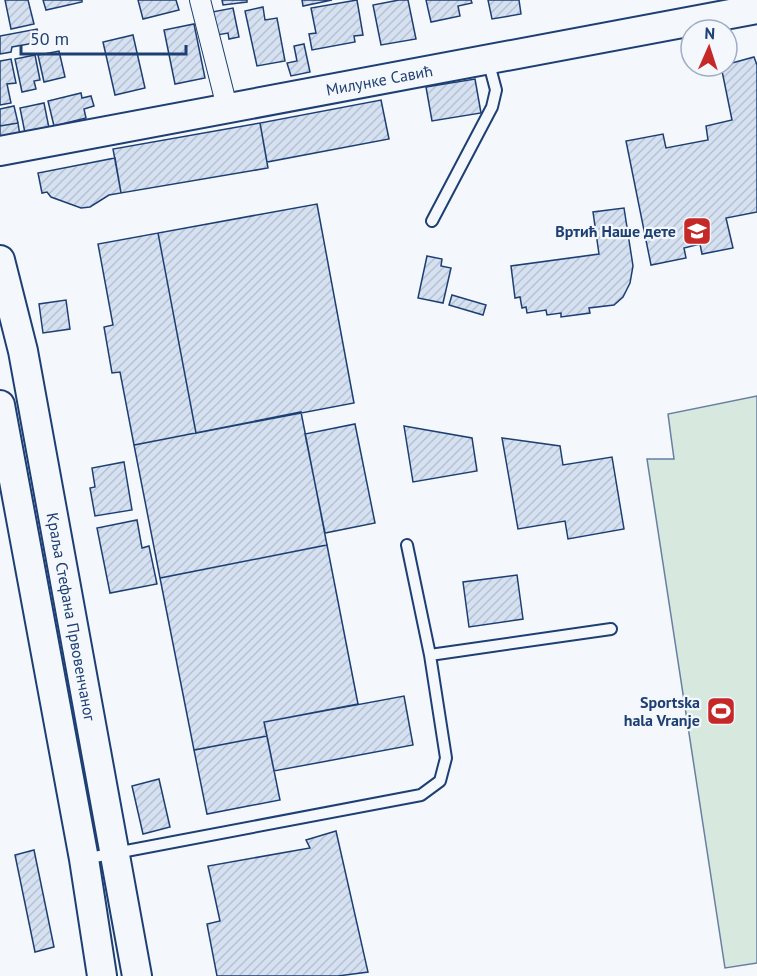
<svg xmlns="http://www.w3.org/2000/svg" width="757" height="976" viewBox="0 0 757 976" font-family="'PT Sans',sans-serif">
	<defs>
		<pattern id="building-hatch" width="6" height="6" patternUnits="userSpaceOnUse" patternTransform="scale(1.5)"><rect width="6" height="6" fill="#d5e0f0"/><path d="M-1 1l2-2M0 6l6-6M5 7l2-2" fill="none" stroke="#b6c1d1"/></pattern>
	</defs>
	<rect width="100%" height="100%" fill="#f4f7fb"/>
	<path fill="#d7e8df" stroke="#687fa3" stroke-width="1.5" d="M 757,396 L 757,963 L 725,968 L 647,459 L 674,459 L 668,414 Z"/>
	<path fill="url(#building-hatch)" stroke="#1d3f73" stroke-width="1.5" d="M 5,0 L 28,0 L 34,24 L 11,29 Z
		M 43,0 L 82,0 L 82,2 L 46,10 Z
		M 138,0 L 176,0 L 179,10 L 143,19 Z
		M 222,0 L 247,0 L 247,2 L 223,5 Z
		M 302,0 L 332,0 L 303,6 Z
		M 357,0 L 363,35 L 354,36 L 355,42 L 312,50 L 309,34 L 316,33 L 311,8 Z
		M 399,0 L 408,0 L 416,39 L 381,45 L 373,5 Z
		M 426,0 L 471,0 L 472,3 L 458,6 L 460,16 L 431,22 Z
		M 488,0 L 519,0 L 521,14 L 492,19 Z
		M 263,7 L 265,20 L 277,18 L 285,61 L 257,66 L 245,11 Z
		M 233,8 L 239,37 L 229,39 L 228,33 L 217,35 L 212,12 Z
		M 194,24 L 205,78 L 175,84 L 164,30 Z
		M 37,29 L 40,42 L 12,47 L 11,52 L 0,54 L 0,36 Z
		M 133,35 L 145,88 L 115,95 L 103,42 Z
		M 304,44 L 310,72 L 291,76 L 287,63 L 297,61 L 294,46 Z
		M 59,51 L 65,77 L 44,82 L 38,55 Z
		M 35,55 L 40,80 L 34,81 L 36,89 L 22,92 L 15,59 Z
		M 754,57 L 757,65 L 757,212 L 726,218 L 733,248 L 702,254 L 700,244 L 684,248 L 686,258 L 651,265 L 626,141 L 663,134 L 666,148 L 708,140 L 706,126 L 732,120 L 721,66 Z
		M 11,59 L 16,83 L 7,84 L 11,103 L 0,105 L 0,61 Z
		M 475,79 L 481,113 L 432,121 L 426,87 Z
		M 81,93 L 82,98 L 91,96 L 94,106 L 84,109 L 86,118 L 54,126 L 48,101 Z
		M 381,100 L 389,139 L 267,162 L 260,123 Z
		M 44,103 L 49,128 L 25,133 L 20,108 Z
		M 14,106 L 18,123 L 0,126 L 0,109 Z
		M 18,123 L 20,136 L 0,140 L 0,126 Z
		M 260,123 L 268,168 L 121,193 L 113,149 Z
		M 115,158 L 121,193 L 109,195 L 90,207 L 81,208 L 51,197 L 47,192 L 42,193 L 38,173 Z
		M 317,204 L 354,403 L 196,433 L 158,233 Z
		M 624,208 L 633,266 L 630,283 L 623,297 L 614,305 L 589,308 L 590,313 L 561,317 L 561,313 L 547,315 L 546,310 L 527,313 L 526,307 L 522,308 L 520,297 L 515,298 L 511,266 L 599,254 L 593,212 Z
		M 158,233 L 196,433 L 134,445 L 120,372 L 112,373 L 104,327 L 113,325 L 98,244 Z
		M 427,256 L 442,259 L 441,266 L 451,268 L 443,303 L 418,298 Z
		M 452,295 L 486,305 L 483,315 L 449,305 Z
		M 66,300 L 70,329 L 43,333 L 39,304 Z
		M 301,412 L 327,545 L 160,578 L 134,445 Z
		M 355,424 L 375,523 L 325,533 L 305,434 Z
		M 404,426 L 472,438 L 477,471 L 413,482 Z
		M 502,438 L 560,446 L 563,465 L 612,457 L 624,529 L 568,539 L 565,521 L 518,529 Z
		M 124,462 L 132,510 L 95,516 L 90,488 L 95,487 L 92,468 Z
		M 137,520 L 142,548 L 149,546 L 157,584 L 110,593 L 97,528 Z
		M 327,545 L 358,704 L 264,722 L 267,736 L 194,750 L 160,578 Z
		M 517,575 L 523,619 L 469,627 L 463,582 Z
		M 404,696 L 413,745 L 274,771 L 264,722 Z
		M 267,736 L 280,800 L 207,814 L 194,750 Z
		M 159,779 L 170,827 L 143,834 L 132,786 Z
		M 336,831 L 368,972 L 338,976 L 217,976 L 207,924 L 220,921 L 208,866 L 310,848 L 306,840 Z
		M 34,850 L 54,947 L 35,952 L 15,855 Z"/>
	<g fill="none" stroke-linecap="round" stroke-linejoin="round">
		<g stroke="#1d3f73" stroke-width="14">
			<path id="lane" d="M 432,221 L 492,107 L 496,90 L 488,60
				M 430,655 L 611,629
				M 84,859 L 421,795 L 440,781 L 446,758 L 430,655 L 407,545"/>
		</g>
		<g stroke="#1d3f73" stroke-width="22">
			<path id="street" d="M 200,0 L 227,107"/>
		</g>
		<g stroke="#1d3f73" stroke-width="32">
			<g id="secondary">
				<path id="s1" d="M 0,151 L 757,9"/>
				<path id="s2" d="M 0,260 L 23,351 L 137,976"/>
				<path d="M 0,405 L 84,859 L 102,976"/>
			</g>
		</g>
		<use href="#lane" stroke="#f4f7fb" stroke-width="10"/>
		<use href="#street" stroke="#f4f7fb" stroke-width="20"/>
		<use href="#secondary" stroke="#f4f7fb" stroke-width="28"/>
	</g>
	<defs>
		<g id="school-square" transform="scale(1.5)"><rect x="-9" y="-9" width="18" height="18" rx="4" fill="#c62828" stroke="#f4f7fb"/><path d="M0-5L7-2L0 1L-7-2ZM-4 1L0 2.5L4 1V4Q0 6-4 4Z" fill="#fff"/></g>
		<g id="stadium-square" transform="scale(1.5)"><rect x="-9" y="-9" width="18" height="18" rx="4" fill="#c62828" stroke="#f4f7fb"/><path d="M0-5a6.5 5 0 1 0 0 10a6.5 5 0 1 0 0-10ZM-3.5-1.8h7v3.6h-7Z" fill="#fff"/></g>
	</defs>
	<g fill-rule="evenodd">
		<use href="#school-square" x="697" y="231"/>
		<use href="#stadium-square" x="721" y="711"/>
	</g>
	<g text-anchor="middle" stroke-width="4.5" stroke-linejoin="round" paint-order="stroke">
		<g font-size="16" fill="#1d3f73" stroke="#f4f7fb">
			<text dy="6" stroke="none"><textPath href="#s1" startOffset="386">Милунке Савић</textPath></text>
			<text dy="6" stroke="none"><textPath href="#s2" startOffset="364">Краља Стефана Првовенчаног</textPath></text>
		</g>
		<g font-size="16" font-weight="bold" fill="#1d3f73" stroke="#f4f7fb" text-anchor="end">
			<text x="676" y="237">Вртић Наше дете</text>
			<text x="700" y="708">Sportska<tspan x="700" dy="18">hala Vranje</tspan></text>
		</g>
	</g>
	<g transform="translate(709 48) rotate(3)"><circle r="28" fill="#f4f7fb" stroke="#9eadc5" stroke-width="1.5"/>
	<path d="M0-4.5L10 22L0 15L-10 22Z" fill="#c62828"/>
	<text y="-9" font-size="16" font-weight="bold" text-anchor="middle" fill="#1d3f73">N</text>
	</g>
	<path d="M21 45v9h165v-9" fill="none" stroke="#1d3f73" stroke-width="3"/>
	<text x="30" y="45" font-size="18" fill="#1d3f73" stroke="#f4f7fb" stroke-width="4.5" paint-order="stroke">50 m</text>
</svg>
